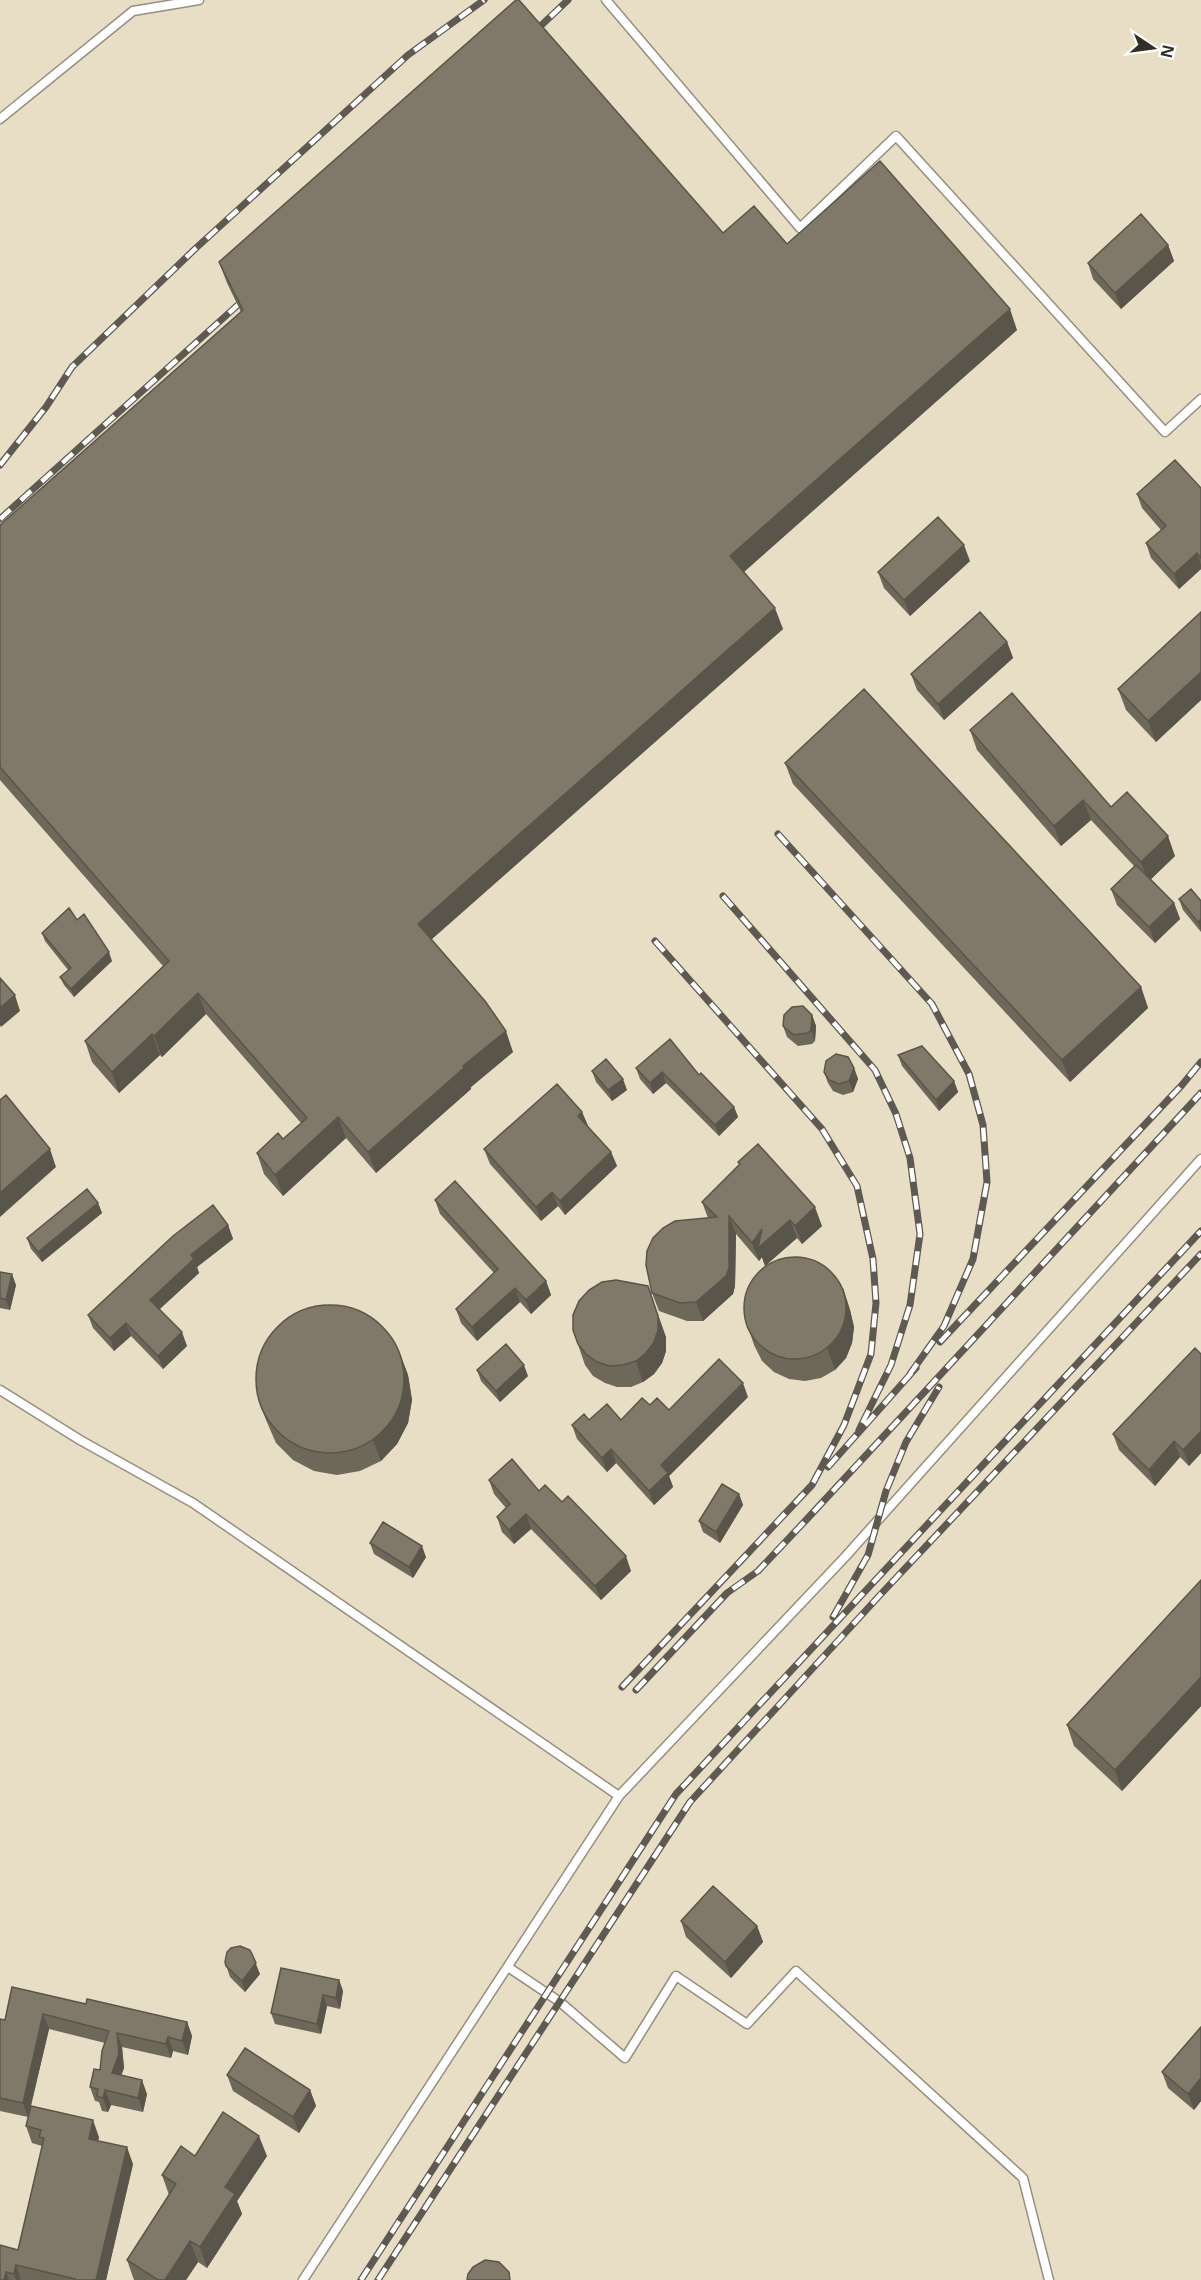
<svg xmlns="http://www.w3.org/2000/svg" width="1201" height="2280" viewBox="0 0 1201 2280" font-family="'Open Sans',sans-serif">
	<rect width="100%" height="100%" fill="#f2ead9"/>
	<path fill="#e8ddc5" d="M 0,0 L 1201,0 L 1201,2280 L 0,2280 Z"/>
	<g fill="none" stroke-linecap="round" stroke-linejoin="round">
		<g stroke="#968f7f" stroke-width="11">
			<path id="lane" d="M 606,0 L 800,228 L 896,136 L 1165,432 L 1201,399
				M 0,119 L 133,11 L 199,0
				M 0,1390 L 80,1440 L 193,1503 L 619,1796
				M 508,1967 L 560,2002 L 625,2058 L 676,1976 L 747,2024 L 796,1971 L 1023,2178 L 1049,2280
				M 303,2280 L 619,1796 L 845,1557 L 1201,1159"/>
		</g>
		<use href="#lane" stroke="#fff" stroke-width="8"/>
		<g stroke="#5e5951" stroke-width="7">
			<path id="rail" d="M 530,36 L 568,0
				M 0,465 L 46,407 L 72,367 L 196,248 L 408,55 L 484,0
				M 0,519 L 250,294
				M 778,834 L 932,1004 L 969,1074 L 983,1125 L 987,1182 L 973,1259 L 944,1326 L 910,1374
				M 723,896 L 875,1070 L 896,1114 L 910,1158 L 920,1234 L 910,1305 L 891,1365 L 859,1430
				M 940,1342 L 1182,1085 L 1201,1062
				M 828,1467 L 916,1368
				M 833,1617 L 868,1555 L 886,1491 L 906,1442 L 939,1387
				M 622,1687 L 812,1485 L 844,1425 L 871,1354 L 876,1303 L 873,1259 L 857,1186 L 822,1129 L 655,941
				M 636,1690 L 727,1593 L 758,1571 L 807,1519 L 1201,1093
				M 361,2280 L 676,1794 L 1201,1231
				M 378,2280 L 690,1802 L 880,1595 L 1201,1254"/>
		</g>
		<use href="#rail" stroke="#fff" stroke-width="4.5" stroke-dasharray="14" stroke-linecap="butt"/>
	</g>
	<path fill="#6e685b" d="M 723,233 L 787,244 L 1017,330 L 744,572 L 783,629 L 431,940 L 513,1052 L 471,1087 L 471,1089 L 376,1173 L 346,1138 L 283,1196 L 264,1174 L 257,1153 L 283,1139 L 301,1123 L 206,1014 L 162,1057 L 160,1055 L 119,1093 L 92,1062 L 85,1041 L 163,966 L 0,780 L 0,525 L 241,312 L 227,283 L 219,262 Z
		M 1168,245 L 1174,261 L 1121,309 L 1093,279 L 1088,263 Z
		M 1201,488 L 1201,569 L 1179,589 L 1151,558 L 1146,543 L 1161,530 L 1142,508 L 1137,494 Z
		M 970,561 L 910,616 L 884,588 L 878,572 Z
		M 1201,612 L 1201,700 L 1156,742 L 1126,710 L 1118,689 Z
		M 1007,642 L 1013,658 L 944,720 L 917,690 L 911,674 Z
		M 970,730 L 1175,856 L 1151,879 L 1174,903 L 1180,919 L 1155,943 L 1117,905 L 1111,889 L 1134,866 L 1091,820 L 1061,846 L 977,750 Z
		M 785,763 L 1141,987 L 1148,1008 L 1070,1082 L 793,784 Z
		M 1179,899 L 1201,901 L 1201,932 L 1183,910 Z
		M 77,920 L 112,961 L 74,997 L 64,985 L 60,977 L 68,970 L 45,941 L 42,933 Z
		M 812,1015 L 816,1026 L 815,1041 L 812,1044 L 798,1046 L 787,1037 L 783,1026 Z
		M 898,1055 L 954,1081 L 958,1092 L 939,1111 L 902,1066 Z
		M 636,1068 L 699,1075 L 734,1107 L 738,1117 L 719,1136 L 666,1083 L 653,1094 L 640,1079 Z
		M 854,1068 L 858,1079 L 853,1092 L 843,1095 L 833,1091 L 828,1083 L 824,1072 Z
		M 592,1071 L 627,1090 L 612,1101 L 596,1082 Z
		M 582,1112 L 588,1126 L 611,1152 L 617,1166 L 565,1215 L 558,1206 L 541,1221 L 490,1164 L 484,1149 Z
		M 738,1162 L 822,1226 L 802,1244 L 797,1238 L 765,1266 L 762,1257 L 759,1261 L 736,1234 L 735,1286 L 733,1294 L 703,1321 L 687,1321 L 659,1311 L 652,1293 L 708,1218 L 702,1202 L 739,1165 Z
		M 435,1200 L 546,1281 L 551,1295 L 531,1314 L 520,1302 L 477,1341 L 461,1323 L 456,1309 L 494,1273 L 440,1214 Z
		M 98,1203 L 102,1213 L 42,1262 L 31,1249 L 27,1238 Z
		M 228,1225 L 233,1239 L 197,1267 L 199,1273 L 160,1309 L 187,1346 L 163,1369 L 131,1336 L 114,1351 L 93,1328 L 88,1315 Z
		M 0,1272 L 16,1285 L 10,1310 L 0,1308 Z
		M 843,1288 L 850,1310 L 854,1327 L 852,1343 L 846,1358 L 835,1370 L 821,1378 L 805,1381 L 789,1379 L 774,1372 L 762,1361 L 754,1345 L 747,1324 Z
		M 573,1330 L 666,1337 L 666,1351 L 662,1363 L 654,1374 L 643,1382 L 631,1387 L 617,1387 L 605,1383 L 593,1376 L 585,1365 Z
		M 400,1354 L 408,1375 L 412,1400 L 408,1423 L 397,1444 L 381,1461 L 360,1471 L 337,1475 L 314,1471 L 293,1460 L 276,1443 L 266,1420 L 258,1399 Z
		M 1201,1354 L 1201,1453 L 1189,1466 L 1180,1457 L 1155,1486 L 1119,1450 L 1113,1434 Z
		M 477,1370 L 528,1376 L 500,1402 L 481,1381 Z
		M 748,1397 L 669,1476 L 673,1487 L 654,1505 L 616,1463 L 607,1472 L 577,1439 L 572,1425 L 589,1420 L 621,1420 L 650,1405 L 669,1410 Z
		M 489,1480 L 539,1491 L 562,1502 L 631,1571 L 601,1600 L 531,1529 L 514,1544 L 502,1532 L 497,1517 L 506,1508 L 494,1494 Z
		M 739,1494 L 743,1505 L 720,1543 L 703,1532 L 699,1521 Z
		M 370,1543 L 426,1557 L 413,1578 L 374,1554 Z
		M 1201,1580 L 1201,1706 L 1122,1791 L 1074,1746 L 1067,1725 Z
		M 681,1921 L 757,1926 L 763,1942 L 731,1978 L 686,1937 Z
		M 225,1962 L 260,1974 L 245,1992 L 230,1977 Z
		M 339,1980 L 343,1991 L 340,2009 L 327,2006 L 321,2034 L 275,2024 L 271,2013 Z
		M 86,2004 L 187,2022 L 192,2036 L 188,2055 L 173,2051 L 171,2058 L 122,2047 L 124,2068 L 121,2075 L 147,2094 L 143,2112 L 111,2105 L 108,2112 L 102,2111 L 99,2102 L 95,2101 L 90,2087 L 100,2070 L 105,2043 L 49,2029 L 31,2106 L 99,2137 L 98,2141 L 133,2164 L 106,2280 L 0,2280 L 18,2250 L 42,2146 L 32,2143 L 26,2126 L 28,2117 L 0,2111 L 0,2019 L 5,2020 Z
		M 1201,2027 L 1201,2101 L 1194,2110 L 1168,2088 L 1162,2072 Z
		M 227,2075 L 310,2090 L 316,2106 L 299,2133 L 233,2091 Z
		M 195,2156 L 267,2156 L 237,2201 L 242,2214 L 207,2268 L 198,2262 L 186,2280 L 134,2280 L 127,2260 L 169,2195 L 162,2175 Z"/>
	<path fill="#5a554a" d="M 1168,245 L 1174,261 L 1121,309 L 1115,293 Z
		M 1010,309 L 1017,330 L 738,577 L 730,556 Z
		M 964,545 L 970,561 L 910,616 L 904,600 Z
		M 1197,553 L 1201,565 L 1201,569 L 1179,589 L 1174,574 Z
		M 775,608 L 783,629 L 425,945 L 418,924 Z
		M 1007,642 L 1013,658 L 944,720 L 938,704 Z
		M 1201,672 L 1201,700 L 1156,742 L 1148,721 Z
		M 1083,800 L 1091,820 L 1061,846 L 1054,826 Z
		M 1168,836 L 1175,856 L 1148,882 L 1141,862 Z
		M 1174,903 L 1180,919 L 1155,943 L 1149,927 Z
		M 1201,919 L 1201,931 L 1198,922 Z
		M 109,952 L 112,961 L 74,997 L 71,989 Z
		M 1141,987 L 1148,1008 L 1070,1082 L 1062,1060 Z
		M 198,993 L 206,1014 L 162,1057 L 154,1036 Z
		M 15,995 L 20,1011 L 1,1027 L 0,1025 L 0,1008 Z
		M 812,1015 L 816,1026 L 815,1041 L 811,1030 Z
		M 506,1031 L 513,1052 L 471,1087 L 471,1089 L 376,1173 L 368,1152 L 463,1066 Z
		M 152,1034 L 160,1055 L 119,1093 L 112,1072 Z
		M 854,1068 L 858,1079 L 853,1092 L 849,1081 Z
		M 662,1072 L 666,1083 L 653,1094 L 650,1083 Z
		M 623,1079 L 627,1090 L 612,1101 L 608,1090 Z
		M 954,1081 L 958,1092 L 939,1111 L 936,1100 Z
		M 734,1107 L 738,1117 L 719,1136 L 715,1125 Z
		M 582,1112 L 588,1126 L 578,1116 Z
		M 338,1117 L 346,1138 L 283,1196 L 275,1175 Z
		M 50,1149 L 56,1167 L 0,1217 L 0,1193 Z
		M 611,1152 L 617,1166 L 565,1215 L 560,1201 Z
		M 552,1192 L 558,1206 L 541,1221 L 536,1207 Z
		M 98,1203 L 102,1213 L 42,1262 L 38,1252 Z
		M 815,1207 L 822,1226 L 802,1244 L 795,1226 Z
		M 729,1216 L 736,1234 L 735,1286 L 733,1294 L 703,1321 L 696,1302 Z
		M 790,1220 L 797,1238 L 765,1266 L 762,1257 L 759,1261 L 752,1243 L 762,1229 Z
		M 228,1225 L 233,1239 L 197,1267 L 199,1273 L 155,1313 L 150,1300 L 191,1255 Z
		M 12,1274 L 16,1285 L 10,1310 L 6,1300 Z
		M 546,1281 L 551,1295 L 531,1314 L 526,1300 Z
		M 648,1286 L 666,1337 L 666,1351 L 662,1363 L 654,1374 L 643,1382 L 636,1361 Z
		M 515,1288 L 520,1302 L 477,1341 L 472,1327 Z
		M 843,1288 L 850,1310 L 854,1327 L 852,1343 L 846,1358 L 835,1370 L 827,1348 Z
		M 126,1323 L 131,1336 L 114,1351 L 110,1338 Z
		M 182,1332 L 187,1346 L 163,1369 L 158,1356 Z
		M 400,1354 L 408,1375 L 412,1400 L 408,1423 L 397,1444 L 381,1461 L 373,1440 Z
		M 524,1365 L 528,1376 L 500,1402 L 496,1391 Z
		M 743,1383 L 748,1397 L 669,1476 L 673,1487 L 654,1505 L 649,1491 L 661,1465 Z
		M 1201,1431 L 1201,1453 L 1189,1466 L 1183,1450 Z
		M 1174,1441 L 1180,1457 L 1155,1486 L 1149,1470 Z
		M 611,1449 L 616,1463 L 607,1472 L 602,1458 Z
		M 739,1494 L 743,1505 L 720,1543 L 716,1532 Z
		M 526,1514 L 531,1529 L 514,1544 L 509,1530 Z
		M 422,1546 L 426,1557 L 413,1578 L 409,1567 Z
		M 626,1556 L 631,1571 L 601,1600 L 595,1586 Z
		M 1201,1677 L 1201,1706 L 1122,1791 L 1115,1770 Z
		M 757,1926 L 763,1942 L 731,1978 L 725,1962 Z
		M 252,1954 L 260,1974 L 245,1992 L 242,1981 Z
		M 339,1980 L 343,1991 L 340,2009 L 336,1998 Z
		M 323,1995 L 327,2006 L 321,2034 L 317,2024 Z
		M 43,2014 L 49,2029 L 28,2117 L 23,2103 Z
		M 187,2022 L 192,2036 L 188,2055 L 182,2041 Z
		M 117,2033 L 122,2047 L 124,2068 L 117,2087 L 112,2073 Z
		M 168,2037 L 173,2051 L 171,2058 L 166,2044 Z
		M 1201,2078 L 1201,2101 L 1194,2110 L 1188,2094 Z
		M 142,2080 L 147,2094 L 143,2112 L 138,2098 Z
		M 105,2090 L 111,2105 L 108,2112 L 103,2098 Z
		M 310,2090 L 316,2106 L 299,2133 L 293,2117 Z
		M 93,2120 L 99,2137 L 95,2155 L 89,2139 Z
		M 259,2136 L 267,2156 L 237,2201 L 242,2214 L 207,2268 L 200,2247 L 225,2187 Z
		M 127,2147 L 133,2164 L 106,2280 L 96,2280 Z
		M 190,2241 L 198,2262 L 186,2280 L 165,2280 Z
		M 16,2265 L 21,2280 L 16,2280 L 14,2274 Z
		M 6,2272 L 9,2280 L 4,2280 Z"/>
	<path fill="#80796a" stroke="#5a554a" stroke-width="1.5" d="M 516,0 L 519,0 L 723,233 L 754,206 L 787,244 L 880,161 L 1010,309 L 730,556 L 775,608 L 418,924 L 485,1001 L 506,1031 L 463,1066 L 464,1068 L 368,1152 L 338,1117 L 275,1175 L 257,1153 L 278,1133 L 283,1139 L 307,1118 L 198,993 L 154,1036 L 152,1034 L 112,1072 L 85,1041 L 169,961 L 0,767 L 0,525 L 243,310 L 219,262 Z
		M 1141,214 L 1168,245 L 1115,293 L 1088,263 Z
		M 1175,460 L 1201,488 L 1201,558 L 1197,553 L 1174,574 L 1146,543 L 1166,526 L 1137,494 Z
		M 938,517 L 964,545 L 904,600 L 878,572 Z
		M 980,612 L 1007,642 L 938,704 L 911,674 Z
		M 1201,612 L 1201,672 L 1148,721 L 1118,689 Z
		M 864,689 L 1141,987 L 1062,1060 L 785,763 Z
		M 1012,693 L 1111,807 L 1127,792 L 1168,836 L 1141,862 L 1083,800 L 1054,826 L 970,730 Z
		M 1136,865 L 1174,903 L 1149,927 L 1111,889 Z
		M 1191,889 L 1201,901 L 1201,919 L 1198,922 L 1179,899 Z
		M 69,908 L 77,920 L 84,914 L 109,952 L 71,989 L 60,977 L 71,968 L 42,933 Z
		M 0,978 L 15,995 L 0,1008 Z
		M 803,1006 L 812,1015 L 811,1030 L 808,1033 L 794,1035 L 783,1026 L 784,1015 L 792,1007 Z
		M 670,1039 L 699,1075 L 701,1073 L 734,1107 L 715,1125 L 662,1072 L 650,1083 L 636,1068 Z
		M 922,1046 L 954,1081 L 936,1100 L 898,1055 Z
		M 836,1054 L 848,1057 L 854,1068 L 849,1081 L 839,1084 L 829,1080 L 824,1072 L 826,1061 Z
		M 606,1059 L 623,1079 L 608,1090 L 592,1071 Z
		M 557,1084 L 582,1112 L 578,1116 L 611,1152 L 560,1201 L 552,1192 L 536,1207 L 484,1149 Z
		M 6,1095 L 50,1149 L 0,1193 L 0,1100 Z
		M 758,1144 L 815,1207 L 795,1226 L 790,1220 L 758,1248 L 762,1229 L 752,1243 L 729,1216 L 729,1268 L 726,1276 L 696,1302 L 680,1303 L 652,1293 L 646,1265 L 647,1251 L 653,1238 L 663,1228 L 675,1221 L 717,1217 L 702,1202 L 740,1164 L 738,1162 Z
		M 455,1181 L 546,1281 L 526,1300 L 515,1288 L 472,1327 L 456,1309 L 498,1269 L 435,1200 Z
		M 87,1189 L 98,1203 L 38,1252 L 27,1238 Z
		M 213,1205 L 228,1225 L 191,1255 L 194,1259 L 150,1300 L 182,1332 L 158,1356 L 126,1323 L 110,1338 L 88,1315 L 173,1236 Z
		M744 1308a51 51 0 1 1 102 0a51 51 0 1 1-102 0Z
		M 0,1272 L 12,1274 L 6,1300 L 0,1298 Z
		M 616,1280 L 648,1286 L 658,1316 L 658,1330 L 654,1342 L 646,1353 L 636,1361 L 623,1365 L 609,1366 L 597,1362 L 586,1354 L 578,1344 L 573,1330 L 573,1315 L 579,1301 L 589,1290 L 602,1282 Z
		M256 1379a74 74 0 1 1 148 0a74 74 0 1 1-148 0Z
		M 506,1344 L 524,1365 L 496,1391 L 477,1370 Z
		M 1195,1348 L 1201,1354 L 1201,1431 L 1183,1450 L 1174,1441 L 1149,1470 L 1113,1434 Z
		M 719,1359 L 743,1383 L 661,1465 L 668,1473 L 649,1491 L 611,1449 L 602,1458 L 572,1425 L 584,1414 L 589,1420 L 607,1404 L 621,1420 L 642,1398 L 650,1405 L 657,1398 L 669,1410 Z
		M 512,1459 L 539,1491 L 545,1485 L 562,1502 L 568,1496 L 626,1556 L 595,1586 L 526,1514 L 509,1530 L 497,1517 L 510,1504 L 489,1480 Z
		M 722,1484 L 739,1494 L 716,1532 L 699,1521 Z
		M 383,1522 L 422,1546 L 409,1567 L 370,1543 Z
		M 1201,1580 L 1201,1677 L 1115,1770 L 1067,1725 Z
		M 713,1886 L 757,1926 L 725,1962 L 681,1921 Z
		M 240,1946 L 250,1950 L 252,1954 L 256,1963 L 242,1981 L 226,1966 L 225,1962 L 227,1952 L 231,1948 Z
		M 281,1968 L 339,1980 L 336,1998 L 323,1995 L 317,2024 L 271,2013 Z
		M 12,1987 L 86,2004 L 87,1999 L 187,2022 L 182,2041 L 168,2037 L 166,2044 L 117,2033 L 119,2054 L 112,2073 L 142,2080 L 138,2098 L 105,2090 L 103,2098 L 97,2096 L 98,2089 L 90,2087 L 94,2069 L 100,2070 L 102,2051 L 109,2031 L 43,2014 L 23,2103 L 0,2098 L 0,2019 L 5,2020 Z
		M 1201,2027 L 1201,2078 L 1188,2094 L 1162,2072 Z
		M 245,2048 L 310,2090 L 293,2117 L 227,2075 Z
		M 31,2106 L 93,2120 L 89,2139 L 127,2147 L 96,2280 L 74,2280 L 75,2279 L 16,2265 L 14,2274 L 6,2272 L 4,2280 L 0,2280 L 0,2245 L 18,2250 L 44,2138 L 39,2137 L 41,2130 L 26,2126 Z
		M 223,2112 L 259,2136 L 225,2187 L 235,2194 L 200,2247 L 190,2241 L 165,2280 L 158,2280 L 127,2260 L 176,2184 L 162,2175 L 181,2146 L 195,2156 Z
		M 485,2260 L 499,2262 L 509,2272 L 510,2280 L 467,2280 L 468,2274 L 473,2267 Z"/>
	<g transform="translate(1153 48) rotate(103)" stroke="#ffffff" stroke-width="4.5" paint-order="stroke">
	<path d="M0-4.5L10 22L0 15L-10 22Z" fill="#312e28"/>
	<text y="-9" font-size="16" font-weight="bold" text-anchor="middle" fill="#312e28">N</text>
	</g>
</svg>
